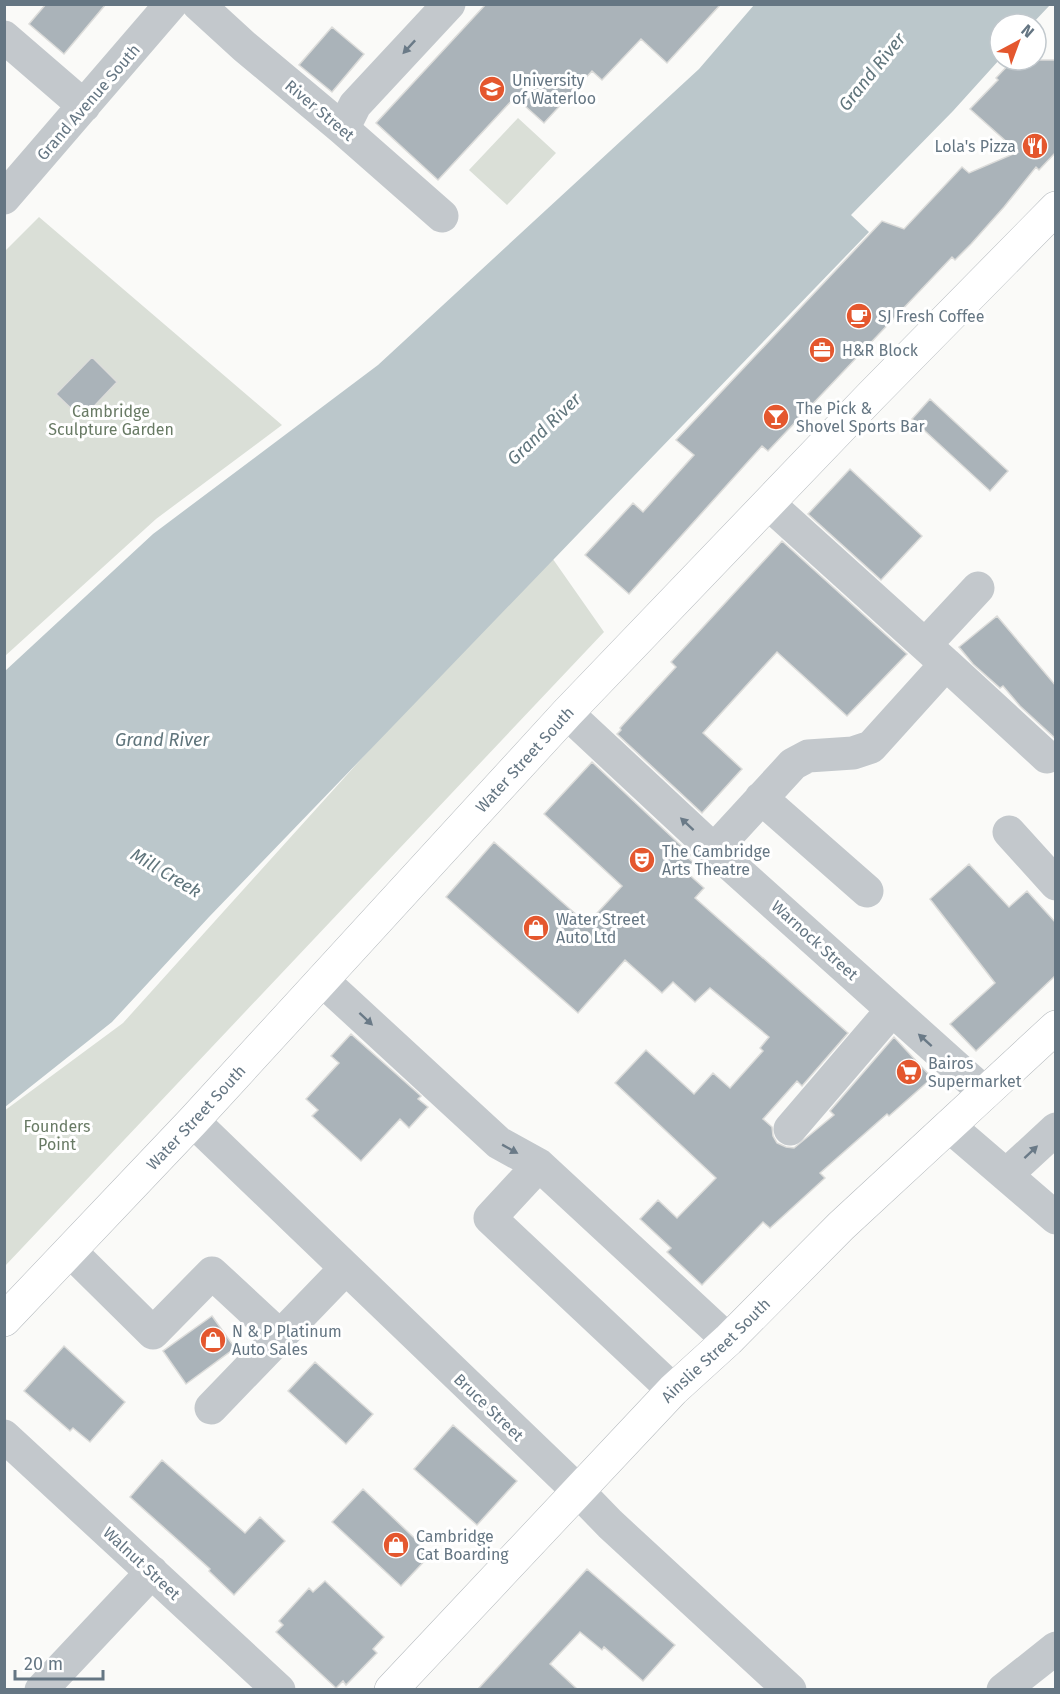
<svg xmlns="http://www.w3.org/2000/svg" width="1060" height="1694" viewBox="0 0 1060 1694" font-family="'Fira Sans',sans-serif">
	<rect width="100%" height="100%" fill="#fafaf8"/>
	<path fill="#dadfd7" d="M 518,118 L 556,153 L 507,205 L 469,170 Z
		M 39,217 L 282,425 L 156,519 L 5,656 L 5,251 Z
		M 548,552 L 604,632 L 5,1266 L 4,1111 L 123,1023 Z"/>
	<path fill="#bbc7cb" d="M 754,5 L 1050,5 L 1032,24 L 1000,24 L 1000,59 L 953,111 L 851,215 L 869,232 L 209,917 L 112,1022 L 5,1107 L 5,671 L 153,534 L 378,365 L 699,69 Z"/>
	<path fill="#aab3b9" stroke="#dcdcda" stroke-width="1.5" d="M 46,4 L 106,4 L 64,54 L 29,24 Z
		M 486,4 L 721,4 L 667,63 L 641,39 L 602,80 L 592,71 L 544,123 L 515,97 L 438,180 L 376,123 Z
		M 332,27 L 364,54 L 332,92 L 299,65 Z
		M 1013,60 L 1056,60 L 1056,152 L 1039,170 L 1036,167 L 1004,207 L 971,244 L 955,260 L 952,257 L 768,451 L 762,446 L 629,594 L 585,555 L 633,503 L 643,512 L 694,455 L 676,440 L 882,221 L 904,229 L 962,167 L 969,173 L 1018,152 L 970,109 L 998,80 L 996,78 Z
		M 92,357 L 117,382 L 82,419 L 56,394 Z
		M 930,399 L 1008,471 L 990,491 L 912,419 Z
		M 850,469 L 922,536 L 881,580 L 808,514 Z
		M 782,541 L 907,654 L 847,716 L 777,652 L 703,733 L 742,769 L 702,813 L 617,734 L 621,730 L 620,728 L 676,667 L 671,662 Z
		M 997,616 L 1056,686 L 1056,739 L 1020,706 L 1003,686 L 1000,688 L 973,664 L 959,647 Z
		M 592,762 L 691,855 L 688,858 L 693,862 L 685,871 L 704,888 L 695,898 L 848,1033 L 802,1086 L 797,1081 L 763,1119 L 772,1127 L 773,1136 L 777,1143 L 786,1147 L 794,1148 L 834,1115 L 830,1111 L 894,1037 L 932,1078 L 889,1116 L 887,1114 L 820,1173 L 825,1178 L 770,1228 L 763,1222 L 702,1285 L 667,1252 L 671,1248 L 640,1219 L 658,1200 L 677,1218 L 716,1178 L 615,1083 L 646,1050 L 694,1094 L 713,1073 L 730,1088 L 763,1051 L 760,1048 L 769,1037 L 710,988 L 695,1002 L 673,982 L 662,993 L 625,960 L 578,1013 L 446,897 L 494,842 L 587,924 L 622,886 L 544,814 Z
		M 969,864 L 1009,907 L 1027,891 L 1056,923 L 1056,975 L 976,1051 L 950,1024 L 995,983 L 930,899 Z
		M 351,1034 L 421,1096 L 418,1099 L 428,1107 L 409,1128 L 400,1119 L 361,1161 L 312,1116 L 318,1110 L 306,1099 L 339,1063 L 331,1056 Z
		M 212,1316 L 235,1348 L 186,1384 L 163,1351 Z
		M 64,1346 L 125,1402 L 90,1442 L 73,1428 L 70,1431 L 24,1391 Z
		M 315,1362 L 373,1414 L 346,1444 L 288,1391 Z
		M 453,1425 L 517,1481 L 477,1525 L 414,1469 Z
		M 162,1460 L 245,1533 L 260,1517 L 285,1541 L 234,1595 L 209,1571 L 210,1569 L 130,1497 Z
		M 363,1489 L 431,1554 L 401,1586 L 332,1522 Z
		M 587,1569 L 675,1645 L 643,1681 L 604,1647 L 602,1650 L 580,1632 L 550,1664 L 577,1689 L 478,1689 Z
		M 325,1581 L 384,1637 L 373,1649 L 377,1653 L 346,1685 L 343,1681 L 336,1688 L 276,1632 L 283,1625 L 279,1621 L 309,1588 L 313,1592 Z"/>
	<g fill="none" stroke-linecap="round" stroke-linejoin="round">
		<g stroke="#b5babe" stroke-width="34">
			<g id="major">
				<path id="s1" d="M 4,1320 L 193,1121 L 567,713 L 871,396 L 1056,208"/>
				<path id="s2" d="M 391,1690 L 673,1390 L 728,1340 L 841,1226 L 1056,1027"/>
			</g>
		</g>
		<path stroke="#c3c8cc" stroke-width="33" d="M 198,4 L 245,47 L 343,129 L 442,216
			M 4,37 L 84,106
			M 343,129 L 355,105 L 449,4
			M 4,198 L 171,4
			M 925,645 L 978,588
			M 946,664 L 1047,757
			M 567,713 L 714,850 L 985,1093
			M 761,798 L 867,891
			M 1009,832 L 1056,884
			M 714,850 L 793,764 L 808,756 L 853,753 L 871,747 L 946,664 L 769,504
			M 322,980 L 499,1143 L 539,1165 L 728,1340
			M 193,1121 L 577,1490 L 610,1524 L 790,1690
			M 949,1126 L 1056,1218
			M 790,1129 L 892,1010
			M 539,1165 L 490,1218 L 673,1390
			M 1006,1175 L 1056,1129
			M 70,1251 L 153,1333 L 212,1273 L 280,1336
			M 211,1408 L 345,1269
			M 4,1436 L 279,1690
			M 41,1690 L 152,1572
			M 1003,1690 L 1056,1648"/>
		<use href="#major" stroke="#fff" stroke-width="33"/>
	</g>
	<defs><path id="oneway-solid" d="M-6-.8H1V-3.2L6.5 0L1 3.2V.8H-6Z" transform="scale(1.5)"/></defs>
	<g fill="#6a7a87">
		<use href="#oneway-solid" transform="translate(409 47) rotate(133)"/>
		<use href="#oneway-solid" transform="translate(687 824) rotate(-137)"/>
		<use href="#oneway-solid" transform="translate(366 1019) rotate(43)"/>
		<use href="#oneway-solid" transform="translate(925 1040) rotate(-138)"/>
		<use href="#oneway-solid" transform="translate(510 1149) rotate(29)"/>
		<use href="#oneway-solid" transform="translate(1031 1152) rotate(-43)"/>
	</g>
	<defs>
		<g id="university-disc" transform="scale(1.35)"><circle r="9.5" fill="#e4572e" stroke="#fff"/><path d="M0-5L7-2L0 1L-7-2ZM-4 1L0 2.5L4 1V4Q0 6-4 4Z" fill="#fff"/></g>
		<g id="restaurant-disc" transform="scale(1.35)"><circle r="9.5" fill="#e4572e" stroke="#fff"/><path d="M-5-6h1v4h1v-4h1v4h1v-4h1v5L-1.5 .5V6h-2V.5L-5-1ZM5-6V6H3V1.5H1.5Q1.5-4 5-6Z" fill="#fff"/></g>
		<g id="cafe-disc" transform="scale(1.35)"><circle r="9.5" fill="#e4572e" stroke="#fff"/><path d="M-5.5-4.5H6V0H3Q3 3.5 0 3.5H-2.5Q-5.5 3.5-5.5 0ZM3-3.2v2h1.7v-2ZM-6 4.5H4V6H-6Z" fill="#fff"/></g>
		<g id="office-disc" transform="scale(1.35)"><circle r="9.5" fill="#e4572e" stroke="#fff"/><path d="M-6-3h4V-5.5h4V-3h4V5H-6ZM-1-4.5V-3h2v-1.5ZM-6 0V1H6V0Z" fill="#fff"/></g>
		<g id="bar-disc" transform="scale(1.35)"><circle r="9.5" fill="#e4572e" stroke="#fff"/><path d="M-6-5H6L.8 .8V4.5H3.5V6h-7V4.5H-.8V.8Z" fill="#fff"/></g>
		<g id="theatre-disc" transform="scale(1.35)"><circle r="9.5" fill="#e4572e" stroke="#fff"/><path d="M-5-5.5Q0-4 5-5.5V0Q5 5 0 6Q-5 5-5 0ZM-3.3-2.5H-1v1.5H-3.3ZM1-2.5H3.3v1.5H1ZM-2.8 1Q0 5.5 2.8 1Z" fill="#fff"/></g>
		<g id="shop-disc" transform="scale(1.35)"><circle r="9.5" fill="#e4572e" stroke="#fff"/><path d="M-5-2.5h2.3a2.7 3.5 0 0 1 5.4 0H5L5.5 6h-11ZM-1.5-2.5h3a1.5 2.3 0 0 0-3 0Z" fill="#fff"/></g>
		<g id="supermarket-disc" transform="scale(1.35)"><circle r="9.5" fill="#e4572e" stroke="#fff"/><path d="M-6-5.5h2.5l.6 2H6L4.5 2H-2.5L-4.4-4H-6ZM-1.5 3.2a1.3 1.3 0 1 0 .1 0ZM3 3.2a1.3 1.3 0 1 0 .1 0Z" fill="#fff"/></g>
	</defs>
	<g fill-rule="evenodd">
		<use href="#university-disc" x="492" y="89"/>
		<use href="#restaurant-disc" x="1035" y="146"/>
		<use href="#cafe-disc" x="859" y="316"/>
		<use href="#office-disc" x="822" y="350"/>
		<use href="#bar-disc" x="776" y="417"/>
		<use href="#theatre-disc" x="642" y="860"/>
		<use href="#shop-disc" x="536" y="928"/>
		<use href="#supermarket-disc" x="909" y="1072"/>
		<use href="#shop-disc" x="213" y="1340"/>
		<use href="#shop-disc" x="396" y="1545"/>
	</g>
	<g text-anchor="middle" stroke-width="6" stroke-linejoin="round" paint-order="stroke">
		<g font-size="16" fill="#657683" stroke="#fff" text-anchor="start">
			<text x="512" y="86">University<tspan x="512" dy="18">of Waterloo</tspan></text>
			<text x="1016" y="152" text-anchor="end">Lola's Pizza</text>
			<text x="878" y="322">SJ Fresh Coffee</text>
			<text x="842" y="356">H&amp;R Block</text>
			<text x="796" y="414">The Pick &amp;<tspan x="796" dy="18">Shovel Sports Bar</tspan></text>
			<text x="662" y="857">The Cambridge<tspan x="662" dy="18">Arts Theatre</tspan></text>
			<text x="556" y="925">Water Street<tspan x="556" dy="18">Auto Ltd</tspan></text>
			<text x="928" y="1069">Bairos<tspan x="928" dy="18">Supermarket</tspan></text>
			<text x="232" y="1337">N &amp; P Platinum<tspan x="232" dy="18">Auto Sales</tspan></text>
			<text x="416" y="1542">Cambridge<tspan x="416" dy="18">Cat Boarding</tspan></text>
		</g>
		<g font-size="16" fill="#657683" stroke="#fff">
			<text transform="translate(88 102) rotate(-49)" y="6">Grand Avenue South</text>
			<text transform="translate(320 110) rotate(40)" y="6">River Street</text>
			<text dy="6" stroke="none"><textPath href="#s1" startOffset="765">Water Street South</textPath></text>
			<text transform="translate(815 940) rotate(42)" y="6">Warnock Street</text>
			<text dy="6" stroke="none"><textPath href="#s1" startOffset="279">Water Street South</textPath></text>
			<text dy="6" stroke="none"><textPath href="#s2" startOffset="470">Ainslie Street South</textPath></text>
			<text transform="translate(489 1407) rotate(44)" y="6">Bruce Street</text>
			<text transform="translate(142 1563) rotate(43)" y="6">Walnut Street</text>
		</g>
		<g font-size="16" fill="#687a64" stroke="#fff">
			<text x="111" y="417">Cambridge<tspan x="111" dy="18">Sculpture Garden</tspan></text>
			<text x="57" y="1132">Founders<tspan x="57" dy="18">Point</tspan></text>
		</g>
		<g font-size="18" font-style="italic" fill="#60757c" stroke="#fff">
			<text transform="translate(872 72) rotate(-51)" y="6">Grand River</text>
			<text transform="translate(544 429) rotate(-44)" y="6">Grand River</text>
			<text x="162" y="746">Grand River</text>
			<text transform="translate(166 873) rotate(31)" y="6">Mill Creek</text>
		</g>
	</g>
	<rect width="1060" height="1694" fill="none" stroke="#657683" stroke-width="12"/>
	<g transform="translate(1018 42) rotate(41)"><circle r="28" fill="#ffffff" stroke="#c1c8cd" stroke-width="1.5"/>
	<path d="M0-4.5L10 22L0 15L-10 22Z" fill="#e4572e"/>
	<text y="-9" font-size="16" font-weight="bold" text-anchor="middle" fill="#657683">N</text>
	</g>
	<path d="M15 1670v9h88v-9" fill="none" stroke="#657683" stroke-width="3"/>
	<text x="24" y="1670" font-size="18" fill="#657683" stroke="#ffffff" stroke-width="4.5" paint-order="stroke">20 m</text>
</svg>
